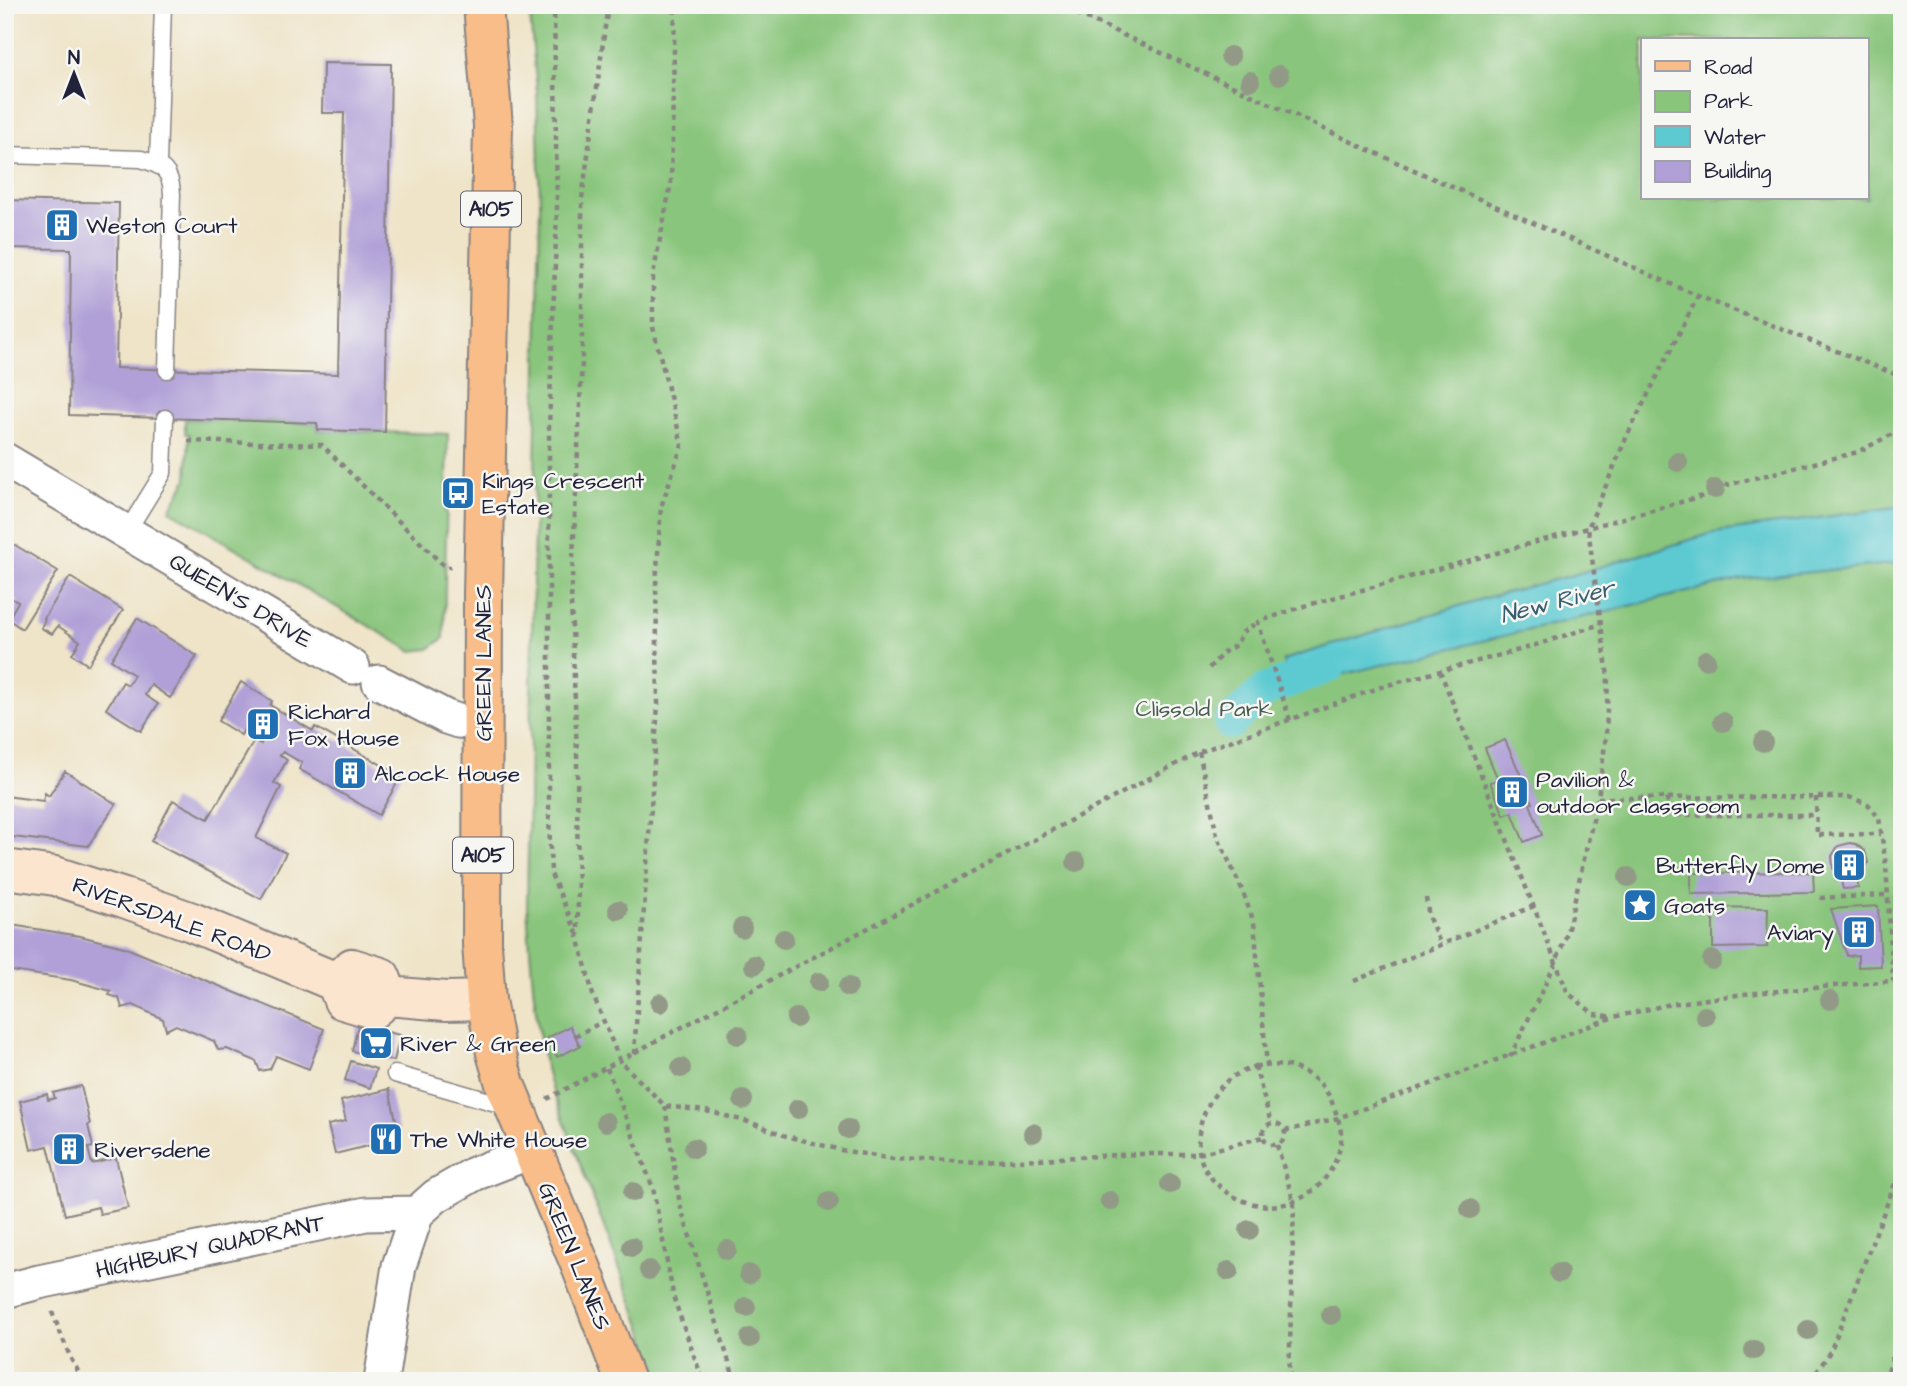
<svg xmlns="http://www.w3.org/2000/svg" width="1907" height="1386" viewBox="0 0 1907 1386" font-family="'Architects Daughter',sans-serif">
	<rect width="100%" height="100%" fill="#f6f6f2"/>
	<filter id="ink" filterUnits="userSpaceOnUse"><feTurbulence type="fractalNoise" baseFrequency=".0143" numOctaves="2"/><feDisplacementMap in="SourceGraphic" scale="14" xChannelSelector="R" yChannelSelector="G"/><feConvolveMatrix kernelMatrix="1 2 1 2 8 2 1 2 1" color-interpolation-filters="sRGB"/></filter>
	<filter id="wash" filterUnits="userSpaceOnUse"><feTurbulence type="fractalNoise" baseFrequency=".00686" numOctaves="4" result="noise"/><feDisplacementMap in="SourceGraphic" scale="28" xChannelSelector="R" yChannelSelector="G"/><feGaussianBlur stdDeviation="1.57" result="paint"/><feColorMatrix in="noise" values="0 0 0 0 0 0 0 0 0 0 0 0 0 0 0 0 0 1.4 0 .05"/><feComposite in="paint" operator="in"/></filter>
	<g filter="url(#wash)">
		<rect width="100%" height="100%" fill="#efe4c8"/>
		<path fill="#89c57b" stroke="#56745b" stroke-width="2" fill-rule="evenodd" d="M 529,5 L 1902,5 L 1902,1381 L 662,1381 L 549,1081 C 534,1023 531,966 527,906 L 540,204 L 537,92 ZM 1643,40 L 1867,40 L 1867,198 L 1643,198 Z
			M 185,419 L 317,423 L 318,430 L 448,434 L 444,638 L 429,649 L 412,651 L 170,510 L 187,479 L 189,434 L 185,434 Z"/>
		<path fill="#5dcad1" stroke="#407686" stroke-width="2" d="M 1902,506 L 1902,563 L 1742,579 L 1290,687 L 1283,660 L 1485,598 L 1573,575 L 1713,533 Z"/>
		<g fill="none" stroke-linecap="round" stroke-linejoin="round">
			<path stroke="#5dcad1" stroke-width="33" d="M 1230,723 L 1265,690 L 1330,666"/>
		</g>
		<g id="blocks">
			<path fill="#b0a0d7" d="M 323,63 L 391,64 L 385,432 L 318,430 L 317,423 L 69,415 L 71,249 L 5,248 L 5,200 L 119,203 L 116,368 L 338,374 L 344,113 L 322,113 Z
				M 5,539 L 58,571 L 22,629 L 8,619 L 18,602 L 5,594 Z
				M 70,577 L 123,610 L 88,665 L 72,654 L 80,641 L 58,626 L 52,634 L 41,628 L 45,619 L 44,618 Z
				M 137,618 L 197,656 L 170,698 L 151,685 L 145,695 L 158,704 L 141,731 L 106,709 L 123,682 L 128,685 L 134,675 L 111,660 Z
				M 241,682 L 272,701 L 270,705 L 313,731 L 315,727 L 401,776 L 379,815 L 299,769 L 302,763 L 283,752 L 280,755 L 287,760 L 274,783 L 281,787 L 256,838 L 286,853 L 261,899 L 151,841 L 173,800 L 208,819 L 254,741 L 261,744 L 263,739 L 245,728 L 241,735 L 218,721 Z
				M 1505,740 L 1533,803 L 1530,804 L 1542,835 L 1524,842 L 1512,812 L 1504,815 L 1490,782 L 1498,780 L 1485,748 Z
				M 65,771 L 116,804 L 88,846 L 5,836 L 5,796 L 43,801 L 45,793 L 49,796 Z
				M 1850,843 L 1856,844 L 1865,851 L 1868,863 L 1863,874 L 1858,877 L 1858,888 L 1843,889 L 1840,877 L 1833,868 L 1832,856 L 1838,846 Z
				M 1813,872 L 1814,892 L 1691,894 L 1691,873 Z
				M 1878,906 L 1881,966 L 1858,967 L 1858,955 L 1847,956 L 1831,909 Z
				M 1713,907 L 1768,908 L 1767,947 L 1713,948 Z
				M 5,924 L 80,936 L 124,947 L 324,1029 L 309,1069 L 276,1056 L 270,1069 L 260,1071 L 256,1061 L 227,1049 L 218,1050 L 214,1041 L 176,1025 L 166,1030 L 163,1019 L 133,1005 L 122,1008 L 119,998 L 109,995 L 111,991 L 71,980 L 5,970 Z
				M 358,1025 L 400,1035 L 394,1061 L 352,1051 Z
				M 570,1026 L 580,1046 L 557,1057 L 547,1038 Z
				M 351,1061 L 376,1069 L 370,1088 L 345,1080 Z
				M 81,1086 L 90,1124 L 88,1125 L 93,1147 L 88,1148 L 92,1164 L 116,1158 L 128,1208 L 100,1214 L 98,1207 L 65,1215 L 48,1146 L 31,1150 L 20,1101 L 47,1094 L 48,1100 L 55,1098 L 53,1093 Z
				M 389,1089 L 400,1138 L 335,1154 L 328,1125 L 346,1121 L 341,1101 Z"/>
		</g>
	</g>
	<g filter="url(#ink)">
		<use href="#blocks" fill-opacity="0" stroke="#888382" stroke-width="2"/>
		<g fill="none" stroke-linecap="round" stroke-linejoin="round">
			<g stroke="#888382" stroke-width="19">
				<path id="lane" d="M 5,155 L 141,159 C 162,165 171,170 172,194 L 167,370
					M 158,163 L 163,5
					M 126,533 L 163,473 L 165,418
					M 395,1074 L 510,1107"/>
			</g>
			<g stroke="#888382" stroke-width="37">
				<path id="street" d="M 5,460 L 353,667
					M 379,682 L 446,717 L 458,721 L 483,723
					M 5,1291 L 39,1282 L 366,1214 L 417,1213
					M 381,1381 L 399,1266 L 417,1213 L 436,1196 L 474,1174 L 533,1151"/>
			</g>
			<g stroke="#888382" stroke-width="42">
				<path id="secondary" d="M 5,869 L 55,876 L 124,898 L 192,922 L 336,982 L 343,1000 L 373,1009 L 388,996 L 446,1001 L 486,1000
					M 336,982 L 352,968 L 381,977 L 388,996"/>
			</g>
			<g stroke="#888382" stroke-width="42">
				<path id="primary" d="M 483,5 L 493,126 L 483,595 L 482,944 L 486,1000 L 496,1053 L 505,1084 L 582,1269 L 625,1381"/>
			</g>
			<path stroke="#888382" stroke-width="4.5" stroke-dasharray="5 5" stroke-linecap="butt" d="M 554,5 L 557,209 L 549,428 L 549,816 L 551,874 L 577,933
				M 608,5 L 582,199 L 582,361 L 571,602 L 577,753 L 578,936 L 593,995 L 620,1061 L 665,1106 L 706,1111 L 749,1122 L 786,1136 L 841,1150 L 893,1159 L 981,1162 L 1140,1154 L 1198,1154 L 1263,1137
				M 1059,5 L 1369,150 L 1698,296 L 1902,377
				M 188,441 L 322,445 L 445,567 L 451,567
				M 1708,492 L 1716,485 L 1723,486 L 1858,452 L 1902,429
				M 1209,668 L 1224,652 L 1236,645 L 1243,632 L 1258,622
				M 1440,671 L 1568,993 L 1594,1014 L 1613,1017
				M 1290,720 L 1258,622 L 1304,606 L 1714,493 L 1723,486
				M 1199,752 L 1217,835 L 1242,890 L 1254,922 L 1267,1066
				M 1816,797 L 1817,835 L 1881,834
				M 1598,798 L 1849,797 L 1868,804 L 1879,818 L 1886,865 L 1893,981
				M 1666,798 L 1677,815 L 1816,815
				M 1426,898 L 1429,918 L 1441,945
				M 1820,898 L 1887,895
				M 1354,981 L 1534,906
				M 575,1036 L 604,1021
				M 634,1054 L 658,704 L 656,584 L 661,507 L 682,445 L 653,327 L 653,275 L 671,183 L 675,5
				M 1510,1057 L 1556,962 L 1567,933 L 1598,798 L 1606,736 L 1608,677 L 1588,528 L 1627,436 L 1698,296
				M 1255,1066 C 1266,1066 1281,1064 1292,1067 C 1312,1074 1326,1085 1333,1105 C 1337,1115 1341,1125 1341,1136 C 1342,1145 1337,1158 1333,1166 C 1308,1213 1250,1219 1213,1180 C 1186,1151 1200,1105 1227,1081 C 1234,1074 1246,1071 1255,1066 Z
				M 1255,1066 L 1271,1123
				M 607,1068 L 653,1188 L 674,1299 L 703,1381
				M 547,1099 L 1199,752 L 1384,686 L 1523,649 L 1601,624
				M 665,1106 L 680,1205 L 735,1381
				M1263 1134a11 11 0 1 1 22 0a11 11 0 1 1-22 0Z
				M 1285,1131 L 1338,1118 L 1614,1017 L 1671,1004 L 1744,994 L 1902,980
				M 1277,1145 L 1294,1203 L 1289,1381
				M 52,1312 L 71,1359 L 84,1381
				M 1811,1381 L 1831,1350 L 1895,1183 L 1902,1174
				M 1885,1381 L 1902,1327"/>
			<use href="#lane" stroke="#fff" stroke-width="16"/>
			<use href="#street" stroke="#fff" stroke-width="33"/>
			<use href="#secondary" stroke="#fce5cf" stroke-width="38"/>
			<use href="#primary" stroke="#f8bd88" stroke-width="38"/>
		</g>
		<g fill="#929987">
			<circle cx="1230" cy="56" r="10"/>
			<circle cx="1279" cy="75" r="10"/>
			<circle cx="1250" cy="81" r="10"/>
			<circle cx="1678" cy="462" r="10"/>
			<circle cx="1715" cy="489" r="10"/>
			<circle cx="1706" cy="660" r="10"/>
			<circle cx="1723" cy="722" r="10"/>
			<circle cx="1763" cy="742" r="10"/>
			<circle cx="1076" cy="862" r="10"/>
			<circle cx="1628" cy="877" r="10"/>
			<circle cx="618" cy="910" r="10"/>
			<circle cx="742" cy="928" r="10"/>
			<circle cx="784" cy="939" r="10"/>
			<circle cx="1712" cy="960" r="10"/>
			<circle cx="754" cy="965" r="10"/>
			<circle cx="819" cy="982" r="10"/>
			<circle cx="848" cy="987" r="10"/>
			<circle cx="1830" cy="1000" r="10"/>
			<circle cx="660" cy="1003" r="10"/>
			<circle cx="1705" cy="1016" r="10"/>
			<circle cx="796" cy="1018" r="10"/>
			<circle cx="738" cy="1035" r="10"/>
			<circle cx="681" cy="1068" r="10"/>
			<circle cx="743" cy="1100" r="10"/>
			<circle cx="798" cy="1109" r="10"/>
			<circle cx="606" cy="1122" r="10"/>
			<circle cx="848" cy="1129" r="10"/>
			<circle cx="1033" cy="1133" r="10"/>
			<circle cx="694" cy="1148" r="10"/>
			<circle cx="1170" cy="1184" r="10"/>
			<circle cx="633" cy="1192" r="10"/>
			<circle cx="1110" cy="1201" r="10"/>
			<circle cx="829" cy="1202" r="10"/>
			<circle cx="1470" cy="1209" r="10"/>
			<circle cx="1249" cy="1230" r="10"/>
			<circle cx="632" cy="1247" r="10"/>
			<circle cx="727" cy="1250" r="10"/>
			<circle cx="649" cy="1270" r="10"/>
			<circle cx="1229" cy="1271" r="10"/>
			<circle cx="1559" cy="1273" r="10"/>
			<circle cx="749" cy="1274" r="10"/>
			<circle cx="746" cy="1307" r="10"/>
			<circle cx="1331" cy="1315" r="10"/>
			<circle cx="1808" cy="1330" r="10"/>
			<circle cx="750" cy="1338" r="10"/>
			<circle cx="1754" cy="1350" r="10"/>
		</g>
	</g>
	<defs>
		<g id="building-square" transform="scale(1.75)"><rect x="-9" y="-9" width="18" height="18" rx="4" fill="#1f6fb2" stroke="#f6f6f2"/><path d="M-4-6H4V6H1V3H-1V6H-4ZM-2.5-4.3h1.7v1.8h-1.7ZM.8-4.3h1.7v1.8H.8ZM-2.5-1h1.7V.8h-1.7ZM.8-1h1.7V.8H.8Z" fill="#fff"/></g>
		<g id="bus-square" transform="scale(1.75)"><rect x="-9" y="-9" width="18" height="18" rx="4" fill="#1f6fb2" stroke="#f6f6f2"/><path d="M-5-6H5V4H4V6H2V4H-2V6H-4V4H-5ZM-3.5-4V0h7V-4ZM-3.5 1.2v1.5H-2V1.2ZM2 1.2v1.5H3.5V1.2Z" fill="#fff"/></g>
		<g id="sight-square" transform="scale(1.75)"><rect x="-9" y="-9" width="18" height="18" rx="4" fill="#1f6fb2" stroke="#f6f6f2"/><path d="M0-6L1.8-2.2L6-1.7L2.9 1.2L3.7 5.4L0 3.3L-3.7 5.4L-2.9 1.2L-6-1.7L-1.8-2.2Z" fill="#fff"/></g>
		<g id="supermarket-square" transform="scale(1.75)"><rect x="-9" y="-9" width="18" height="18" rx="4" fill="#1f6fb2" stroke="#f6f6f2"/><path d="M-6-5.5h2.5l.6 2H6L4.5 2H-2.5L-4.4-4H-6ZM-1.5 3.2a1.3 1.3 0 1 0 .1 0ZM3 3.2a1.3 1.3 0 1 0 .1 0Z" fill="#fff"/></g>
		<g id="restaurant-square" transform="scale(1.75)"><rect x="-9" y="-9" width="18" height="18" rx="4" fill="#1f6fb2" stroke="#f6f6f2"/><path d="M-5-6h1v4h1v-4h1v4h1v-4h1v5L-1.5 .5V6h-2V.5L-5-1ZM5-6V6H3V1.5H1.5Q1.5-4 5-6Z" fill="#fff"/></g>
	</defs>
	<g fill-rule="evenodd">
		<use href="#building-square" x="62" y="225"/>
		<use href="#bus-square" x="458" y="493"/>
		<use href="#building-square" x="263" y="724"/>
		<use href="#building-square" x="350" y="773"/>
		<use href="#building-square" x="1512" y="792"/>
		<use href="#building-square" x="1849" y="865"/>
		<use href="#sight-square" x="1640" y="905"/>
		<use href="#building-square" x="1859" y="932"/>
		<use href="#supermarket-square" x="376" y="1043"/>
		<use href="#restaurant-square" x="386" y="1139"/>
		<use href="#building-square" x="69" y="1149"/>
	</g>
	<g text-anchor="middle" stroke-width="5" stroke-linejoin="round" paint-order="stroke">
		<g fill="#f6f6f2" stroke="#626272" stroke-width="2">
			<rect x="461" y="191.5" width="60" height="35" rx="5"/>
			<rect x="453" y="837.5" width="60" height="35" rx="5"/>
		</g>
		<g font-size="21" font-weight="bold" fill="#22223b">
			<text x="491" y="216">A105</text>
			<text x="483" y="862">A105</text>
		</g>
		<g font-size="23" fill="#22223b" stroke="#f6f6f2" text-anchor="start">
			<text x="86" y="233">Weston Court</text>
			<text x="482" y="488">Kings Crescent<tspan x="482" dy="26">Estate</tspan></text>
			<text x="288" y="719">Richard<tspan x="288" dy="26">Fox House</tspan></text>
			<text x="374" y="781">Alcock House</text>
			<text x="1536" y="787">Pavilion &amp;<tspan x="1536" dy="26">outdoor classroom</tspan></text>
			<text x="1825" y="873" text-anchor="end">Butterfly Dome</text>
			<text x="1664" y="913">Goats</text>
			<text x="1834" y="940" text-anchor="end">Aviary</text>
			<text x="400" y="1051">River &amp; Green</text>
			<text x="410" y="1147">The White House</text>
			<text x="94" y="1157">Riversdene</text>
		</g>
		<g font-size="23" fill="#22223b" stroke="#f6f6f2">
			<text transform="translate(241 600) rotate(31)" y="8">QUEEN'S DRIVE</text>
			<text transform="translate(483 663) rotate(-90)" y="8">GREEN LANES</text>
			<text transform="translate(172 919) rotate(20)" y="8">RIVERSDALE ROAD</text>
			<text transform="translate(210 1246) rotate(-12)" y="8">HIGHBURY QUADRANT</text>
			<text transform="translate(575 1256) rotate(68)" y="8">GREEN LANES</text>
		</g>
		<g font-size="23" fill="#465b51" stroke="#f6f6f2">
			<text x="1204" y="716">Clissold Park</text>
		</g>
		<g font-size="24" font-style="italic" fill="#375d70" stroke="#f6f6f2">
			<text transform="translate(1557 601) rotate(-14)" y="8">New River</text>
		</g>
	</g>
	<rect width="1907" height="1386" fill="none" stroke="#f6f6f2" stroke-width="28"/>
	<rect x="1641" y="38" width="228" height="161" fill="#f6f6f2" stroke="#a1a1a9" stroke-width="2"/>
	<rect x="1655" y="61" width="35" height="10" fill="#f8bd88" stroke="#a1a1a9" stroke-width="2"/>
	<text x="1704" y="74" font-size="21" fill="#22223b">Road</text>
	<rect x="1655" y="91" width="35" height="21" fill="#89c57b" stroke="#a1a1a9" stroke-width="2"/>
	<text x="1704" y="108" font-size="21" fill="#22223b">Park</text>
	<rect x="1655" y="126" width="35" height="21" fill="#5dcad1" stroke="#a1a1a9" stroke-width="2"/>
	<text x="1704" y="144" font-size="21" fill="#22223b">Water</text>
	<rect x="1655" y="161" width="35" height="21" fill="#b0a0d7" stroke="#a1a1a9" stroke-width="2"/>
	<text x="1704" y="178" font-size="21" fill="#22223b">Building</text>
	<g transform="translate(74 74)" stroke="#f6f6f2" stroke-width="5" paint-order="stroke">
	<path d="M0-5L12 26L0 18L-12 26Z" fill="#22223b"/>
	<text y="-10" font-size="19" font-weight="bold" text-anchor="middle" fill="#22223b">N</text>
	</g>
</svg>
